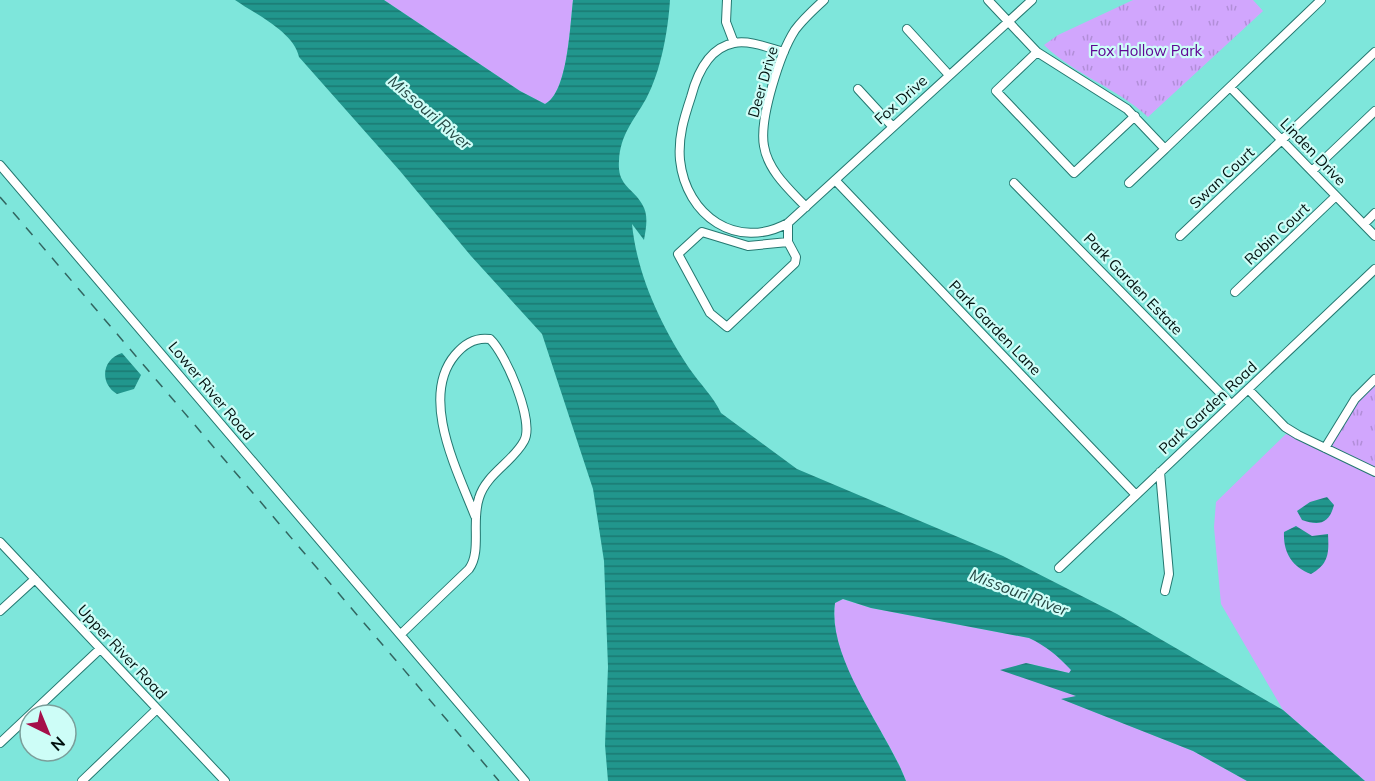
<svg xmlns="http://www.w3.org/2000/svg" width="1375" height="781" viewBox="0 0 1375 781" font-family="Mulish,sans-serif">
	<defs>
		<pattern id="park-tufts" width="24" height="20" patternUnits="userSpaceOnUse" patternTransform="scale(1.5)"><rect width="24" height="20" fill="#d1a6fd"/><path d="M3 7l-1-3M5 7V3M7 7l1-3M15 17l-1-3M17 17v-4M19 17l1-3" fill="none" stroke="#b28ed8"/></pattern>
		<pattern id="water-rules" width="6" height="5" patternUnits="userSpaceOnUse" patternTransform="scale(1.5)"><rect width="6" height="5" fill="#21968d"/><path d="M0 2.5h6" fill="none" stroke="#1a7972"/></pattern>
	</defs>
	<rect width="100%" height="100%" fill="#7ee6db"/>
	<path fill="#d1a6fd" d="M 384,0 L 573,0 C 570,24 568,93 545,104 L 520,91 Z
		M 1286,434 L 1325,448 L 1375,472 L 1375,781 L 1365,781 L 1283,710 L 1221,604 L 1214,527 L 1216,502 Z
		M 842,599 L 871,608 L 1029,638 L 1046,646 L 1072,670 L 1069,673 L 1026,663 L 1077,697 L 1062,699 L 1193,751 L 1247,781 L 906,781 C 886,727 827,662 835,603 Z"/>
	<path fill="url(#park-tufts)" d="M 1133,0 L 1253,0 L 1263,11 L 1148,117 C 1117,88 1075,75 1044,45 L 1058,35 Z
		M 1375,379 L 1375,467 L 1372,470 L 1325,448 L 1338,424 Z"/>
	<path fill="url(#water-rules)" d="M 235,0 L 384,0 L 520,91 L 545,104 C 568,93 570,24 573,0 L 670,0 C 668,31 661,71 646,99 C 634,120 620,135 619,161 C 617,186 633,188 642,204 C 649,215 646,228 644,240 L 632,224 C 637,275 661,326 689,368 C 700,384 713,396 721,413 L 797,469 L 1003,556 L 1117,614 L 1283,710 L 1365,781 L 1247,781 L 1193,751 L 1061,699 L 1076,696 L 1000,670 L 1026,663 L 1069,673 L 1071,670 C 1058,656 1046,646 1029,638 L 871,608 L 843,599 L 835,603 C 827,659 886,729 906,781 L 608,781 L 605,745 L 608,667 L 604,561 L 593,489 L 542,334 L 471,256 L 400,171 L 299,57 C 294,32 255,14 235,0 Z
		M 122,353 L 141,375 L 134,389 L 117,394 C 99,383 102,359 122,353 Z
		M 1327,497 L 1334,505 C 1329,524 1319,526 1302,520 L 1297,511 L 1310,502 Z
		M 1296,526 L 1312,536 L 1328,534 C 1329,553 1329,564 1311,574 C 1292,567 1283,552 1284,532 Z"/>
	<g fill="none" stroke-linecap="round" stroke-linejoin="round">
		<g stroke="#247870" stroke-width="10">
			<path id="minor" d="M 727,0 L 726,22 L 734,43
				M 988,0 L 1037,52 L 1127,109 L 1165,149 L 1321,0
				M 907,29 L 949,75
				M 784,52 C 769,48 750,40 734,43 C 708,48 697,74 691,97 C 684,118 678,137 680,160 C 686,216 737,251 788,223 L 1032,0
				M 1037,52 L 996,91 L 1074,173 L 1135,116
				M 1231,88 L 1375,236
				M 858,89 L 892,126
				M 0,165 L 525,781
				M 1312,171 L 1375,111
				M 835,180 L 1136,495
				M 1014,183 L 1231,404
				M 1129,183 L 1165,149
				M 806,207 C 790,190 768,171 764,146 C 759,119 780,53 795,30 C 803,19 813,10 824,0
				M 1364,224 L 1375,213
				M 1180,236 L 1375,52
				M 788,242 L 748,246 L 702,232 L 678,254 L 710,313 L 727,327 L 795,263 L 796,257 L 788,242 L 788,223
				M 1235,292 L 1336,196
				M 1248,389 L 1285,427 L 1298,435 L 1375,472
				M 1325,448 L 1355,399 L 1375,379
				M 1160,472 L 1169,574 L 1165,591
				M 0,542 L 225,781
				M 1059,568 L 1375,269
				M 0,611 L 35,579
				M 401,634 L 469,569 C 482,551 471,521 479,498 C 486,474 513,462 524,441 C 535,422 506,354 490,339 C 476,337 464,344 455,355 C 419,398 458,472 475,516
				M 0,743 L 100,649
				M 82,781 L 157,709"/>
		</g>
		<use href="#minor" stroke="#fff" stroke-width="8"/>
		<path stroke="#326560" stroke-width="1.5" stroke-dasharray="10 10" stroke-linecap="butt" d="M 0,197 L 499,781"/>
	</g>
	<g text-anchor="middle" stroke-width="4.5" stroke-linejoin="round" paint-order="stroke">
		<g font-size="15" fill="#600794" stroke="#cdfdf7">
			<text x="1146" y="56">Fox Hollow Park</text>
		</g>
		<g font-size="15" fill="#00100e" stroke="#cdfdf7">
			<text transform="translate(763 82) rotate(-74)" y="5">Deer Drive</text>
			<text transform="translate(901 100) rotate(-42)" y="5">Fox Drive</text>
			<text transform="translate(1313 152) rotate(46)" y="5">Linden Drive</text>
			<text transform="translate(1222 178) rotate(-43)" y="5">Swan Court</text>
			<text transform="translate(1277 234) rotate(-43)" y="5">Robin Court</text>
			<text transform="translate(1133 284) rotate(46)" y="5">Park Garden Estate</text>
			<text transform="translate(995 328) rotate(46)" y="5">Park Garden Lane</text>
			<text transform="translate(211 391) rotate(50)" y="5">Lower River Road</text>
			<text transform="translate(1208 408) rotate(-43)" y="5">Park Garden Road</text>
			<text transform="translate(122 652) rotate(47)" y="5">Upper River Road</text>
		</g>
		<g font-size="16" font-style="italic" fill="#274844" stroke="#cdfdf7">
			<text transform="translate(430 112) rotate(41)" y="6">Missouri River</text>
			<text transform="translate(1019 592) rotate(21)" y="6">Missouri River</text>
		</g>
	</g>
	<g transform="translate(48 733) rotate(137)"><circle r="28" fill="#cdfdf7" stroke="#7b9e9a" stroke-width="1.5"/>
	<path d="M0-4.5L10 22L0 15L-10 22Z" fill="#a50f4a"/>
	<text y="-9" font-size="16" font-weight="bold" text-anchor="middle" fill="#00100e">N</text>
	</g>
</svg>
